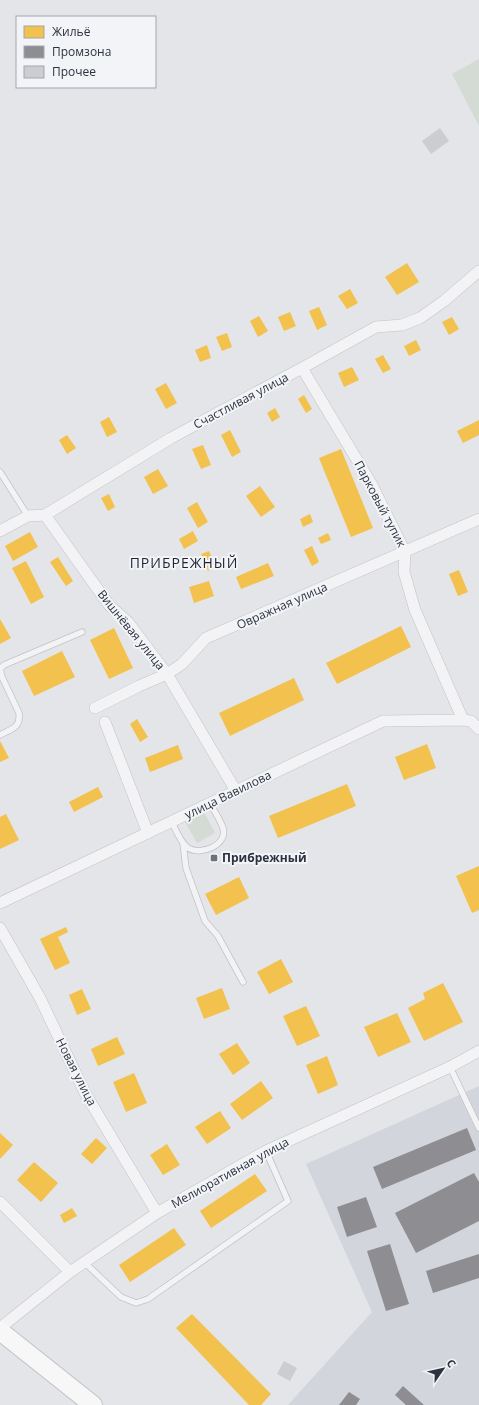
<svg xmlns="http://www.w3.org/2000/svg" width="479" height="1405" viewBox="0 0 479 1405" font-family="'Open Sans',sans-serif">
	<rect width="100%" height="100%" fill="#e3e5e8"/>
	<path fill="#d2d5db" d="M 479,1086 L 479,1405 L 288,1405 L 372,1312 L 306,1164 Z"/>
	<path fill="#d4dbd4" d="M 479,59 L 479,126 L 452,74 Z
		M 203,810 L 215,833 L 197,843 L 184,820 Z"/>
	<path fill="#f2c14e" d="M 407,263 L 419,282 L 397,295 L 385,277 Z
		M 350,289 L 358,303 L 347,309 L 338,296 Z
		M 319,307 L 327,325 L 317,330 L 309,311 Z
		M 290,312 L 296,326 L 284,331 L 278,317 Z
		M 259,316 L 268,331 L 258,337 L 250,321 Z
		M 452,317 L 459,329 L 449,335 L 442,322 Z
		M 227,333 L 232,347 L 222,351 L 216,337 Z
		M 416,340 L 421,350 L 409,356 L 404,346 Z
		M 207,345 L 211,358 L 200,362 L 195,350 Z
		M 383,355 L 391,369 L 383,373 L 375,359 Z
		M 352,367 L 359,380 L 344,387 L 338,373 Z
		M 166,383 L 177,403 L 166,409 L 155,389 Z
		M 304,395 L 312,409 L 306,413 L 298,399 Z
		M 275,408 L 280,417 L 272,422 L 267,413 Z
		M 109,417 L 117,432 L 107,437 L 100,422 Z
		M 479,420 L 479,435 L 463,443 L 457,431 Z
		M 230,430 L 241,452 L 232,457 L 221,435 Z
		M 67,435 L 76,448 L 67,454 L 59,440 Z
		M 203,445 L 211,465 L 201,469 L 192,449 Z
		M 341,449 L 373,528 L 351,537 L 319,458 Z
		M 158,469 L 168,486 L 153,494 L 144,477 Z
		M 260,486 L 275,507 L 261,517 L 246,496 Z
		M 109,494 L 115,507 L 108,511 L 101,498 Z
		M 197,502 L 208,522 L 198,528 L 187,508 Z
		M 310,514 L 313,522 L 303,527 L 300,519 Z
		M 193,531 L 198,541 L 184,549 L 179,539 Z
		M 30,532 L 38,547 L 13,561 L 5,546 Z
		M 328,533 L 331,540 L 321,544 L 318,538 Z
		M 312,546 L 319,562 L 312,566 L 304,550 Z
		M 209,551 L 216,567 L 208,571 L 201,554 Z
		M 58,557 L 73,581 L 66,586 L 50,562 Z
		M 26,561 L 44,597 L 31,604 L 12,568 Z
		M 268,563 L 274,576 L 241,589 L 236,577 Z
		M 459,570 L 468,592 L 458,596 L 449,574 Z
		M 209,581 L 214,596 L 194,603 L 189,587 Z
		M 0,619 L 11,638 L 0,644 Z
		M 401,626 L 411,647 L 337,684 L 326,663 Z
		M 114,628 L 133,668 L 109,679 L 90,640 Z
		M 62,651 L 75,677 L 34,696 L 22,671 Z
		M 294,678 L 304,700 L 230,736 L 219,713 Z
		M 137,719 L 148,737 L 140,742 L 130,724 Z
		M 0,741 L 9,758 L 0,762 Z
		M 427,744 L 436,768 L 404,780 L 395,757 Z
		M 178,745 L 183,759 L 150,772 L 145,758 Z
		M 347,784 L 356,806 L 278,838 L 269,816 Z
		M 98,787 L 103,797 L 74,812 L 69,802 Z
		M 6,814 L 19,840 L 0,849 L 0,817 Z
		M 479,866 L 479,910 L 472,913 L 456,876 Z
		M 239,877 L 249,898 L 216,915 L 205,894 Z
		M 66,927 L 68,932 L 58,937 L 70,963 L 55,970 L 40,939 Z
		M 281,959 L 293,982 L 269,994 L 257,972 Z
		M 443,983 L 463,1022 L 424,1041 L 408,1008 L 425,999 L 423,993 Z
		M 222,988 L 230,1009 L 204,1019 L 196,998 Z
		M 82,989 L 91,1009 L 77,1015 L 69,995 Z
		M 306,1006 L 320,1036 L 297,1046 L 283,1016 Z
		M 397,1013 L 411,1042 L 378,1057 L 364,1027 Z
		M 117,1037 L 125,1054 L 98,1066 L 91,1049 Z
		M 237,1043 L 250,1063 L 233,1075 L 219,1054 Z
		M 327,1056 L 338,1085 L 318,1094 L 306,1065 Z
		M 134,1073 L 147,1103 L 126,1112 L 113,1082 Z
		M 261,1081 L 273,1098 L 242,1120 L 230,1104 Z
		M 220,1111 L 231,1128 L 207,1144 L 195,1127 Z
		M 0,1133 L 13,1145 L 0,1159 Z
		M 96,1138 L 107,1148 L 92,1164 L 81,1154 Z
		M 167,1144 L 180,1165 L 163,1175 L 150,1155 Z
		M 34,1162 L 58,1183 L 41,1202 L 17,1180 Z
		M 255,1174 L 267,1191 L 211,1228 L 200,1211 Z
		M 72,1208 L 77,1216 L 64,1223 L 60,1215 Z
		M 174,1228 L 186,1245 L 130,1282 L 119,1265 Z
		M 192,1314 L 271,1394 L 261,1405 L 249,1405 L 176,1328 Z"/>
	<path fill="#8d8d92" d="M 467,1128 L 476,1150 L 382,1189 L 373,1167 Z
		M 474,1173 L 479,1182 L 479,1221 L 416,1253 L 395,1213 Z
		M 366,1197 L 377,1227 L 347,1237 L 337,1207 Z
		M 390,1244 L 409,1304 L 386,1311 L 367,1251 Z
		M 479,1254 L 479,1278 L 433,1293 L 426,1271 Z
		M 403,1386 L 424,1405 L 406,1405 L 395,1395 Z
		M 349,1392 L 360,1399 L 356,1405 L 339,1405 Z"/>
	<path fill="#cccdd0" d="M 440,128 L 449,141 L 431,154 L 422,141 Z
		M 284,1361 L 297,1368 L 290,1381 L 277,1374 Z"/>
	<g fill="none" stroke-linecap="round" stroke-linejoin="round">
		<g stroke="#c2c3c6" stroke-width="7">
			<path id="lane" d="M 0,472 L 28,516
				M 0,735 C 11,729 21,728 19,713 L 2,677 L 0,669 L 4,665 L 82,632
				M 172,822 C 176,830 180,842 188,848 C 201,856 228,845 223,828 C 220,819 214,811 210,803
				M 183,843 L 186,868 L 205,921 L 218,936 L 243,982
				M 450,1067 L 479,1128
				M 84,1262 L 121,1297 L 136,1303 L 148,1299 L 288,1201 L 266,1151"/>
		</g>
		<g stroke="#c2c3c6" stroke-width="12">
			<path id="street" d="M 302,368 L 372,485 L 405,552 L 404,572 L 415,610 L 463,720 L 471,721 L 479,729
				M 45,515 L 109,605 L 128,622 L 167,674 L 236,791
				M 0,531 L 28,516 L 45,515 L 171,438 L 302,368 L 376,327 L 402,325 L 420,318 L 444,301 L 479,271
				M 95,708 L 139,686 L 167,674 L 182,664 L 206,638 L 479,519
				M 105,722 L 148,833
				M 0,903 L 383,721 L 463,720
				M 0,928 L 40,998 L 85,1093 L 157,1213
				M 0,1202 L 70,1272
				M 0,1328 L 70,1272 L 157,1213 L 266,1151 L 450,1067 L 479,1051"/>
		</g>
		<g stroke="#c0c2c5" stroke-width="20">
			<path id="primary" d="M 0,1331 L 93,1405"/>
		</g>
		<use href="#lane" stroke="#f3f3f5" stroke-width="5.5"/>
		<use href="#street" stroke="#f3f3f5" stroke-width="11"/>
		<use href="#primary" stroke="#f7f7f7" stroke-width="18"/>
	</g>
	<rect fill="#6c717b" stroke="#f2f4f7" stroke-width="1.5" x="210" y="854" width="8" height="8" rx="2"/>
	<g text-anchor="middle" stroke-width="4" stroke-linejoin="round" paint-order="stroke">
		<g font-size="12" fill="#2c3240" stroke="#f2f4f7">
			<text transform="translate(241 401) rotate(-28)" y="4">Счастливая улица</text>
			<text transform="translate(380 504) rotate(62)" y="4">Парковый тупик</text>
			<text transform="translate(282 606) rotate(-24)" y="4">Овражная улица</text>
			<text transform="translate(131 630) rotate(51)" y="4">Вишнёвая улица</text>
			<text transform="translate(228 795) rotate(-26)" y="4">улица Вавилова</text>
			<text transform="translate(76 1072) rotate(63)" y="4">Новая улица</text>
			<text transform="translate(230 1173) rotate(-29)" y="4">Мелиоративная улица</text>
		</g>
		<g font-size="12" font-weight="bold" fill="#2c3240" stroke="#f2f4f7" text-anchor="start">
			<text x="222" y="862">Прибрежный</text>
		</g>
		<g font-size="14" letter-spacing="1" fill="#1e2430" stroke="#f2f4f7">
			<text x="184" y="568">ПРИБРЕЖНЫЙ</text>
		</g>
	</g>
	<rect x="16" y="16" width="140" height="72" fill="#f2f4f7" stroke="#a3a6ae"/>
	<rect x="24" y="26" width="20" height="12" fill="#f2c14e" stroke="#a3a6ae"/>
	<text x="52" y="36" font-size="12" fill="#2c3240">Жильё</text>
	<rect x="24" y="46" width="20" height="12" fill="#8d8d92" stroke="#a3a6ae"/>
	<text x="52" y="56" font-size="12" fill="#2c3240">Промзона</text>
	<rect x="24" y="66" width="20" height="12" fill="#cccdd0" stroke="#a3a6ae"/>
	<text x="52" y="76" font-size="12" fill="#2c3240">Прочее</text>
	<g transform="translate(443 1369) rotate(56)" stroke="#f2f4f7" stroke-width="3" paint-order="stroke">
	<path d="M0-3L7 15L0 10L-7 15Z" fill="#2c3240"/>
	<text y="-6" font-size="11" font-weight="bold" text-anchor="middle" fill="#2c3240">С</text>
	</g>
</svg>
